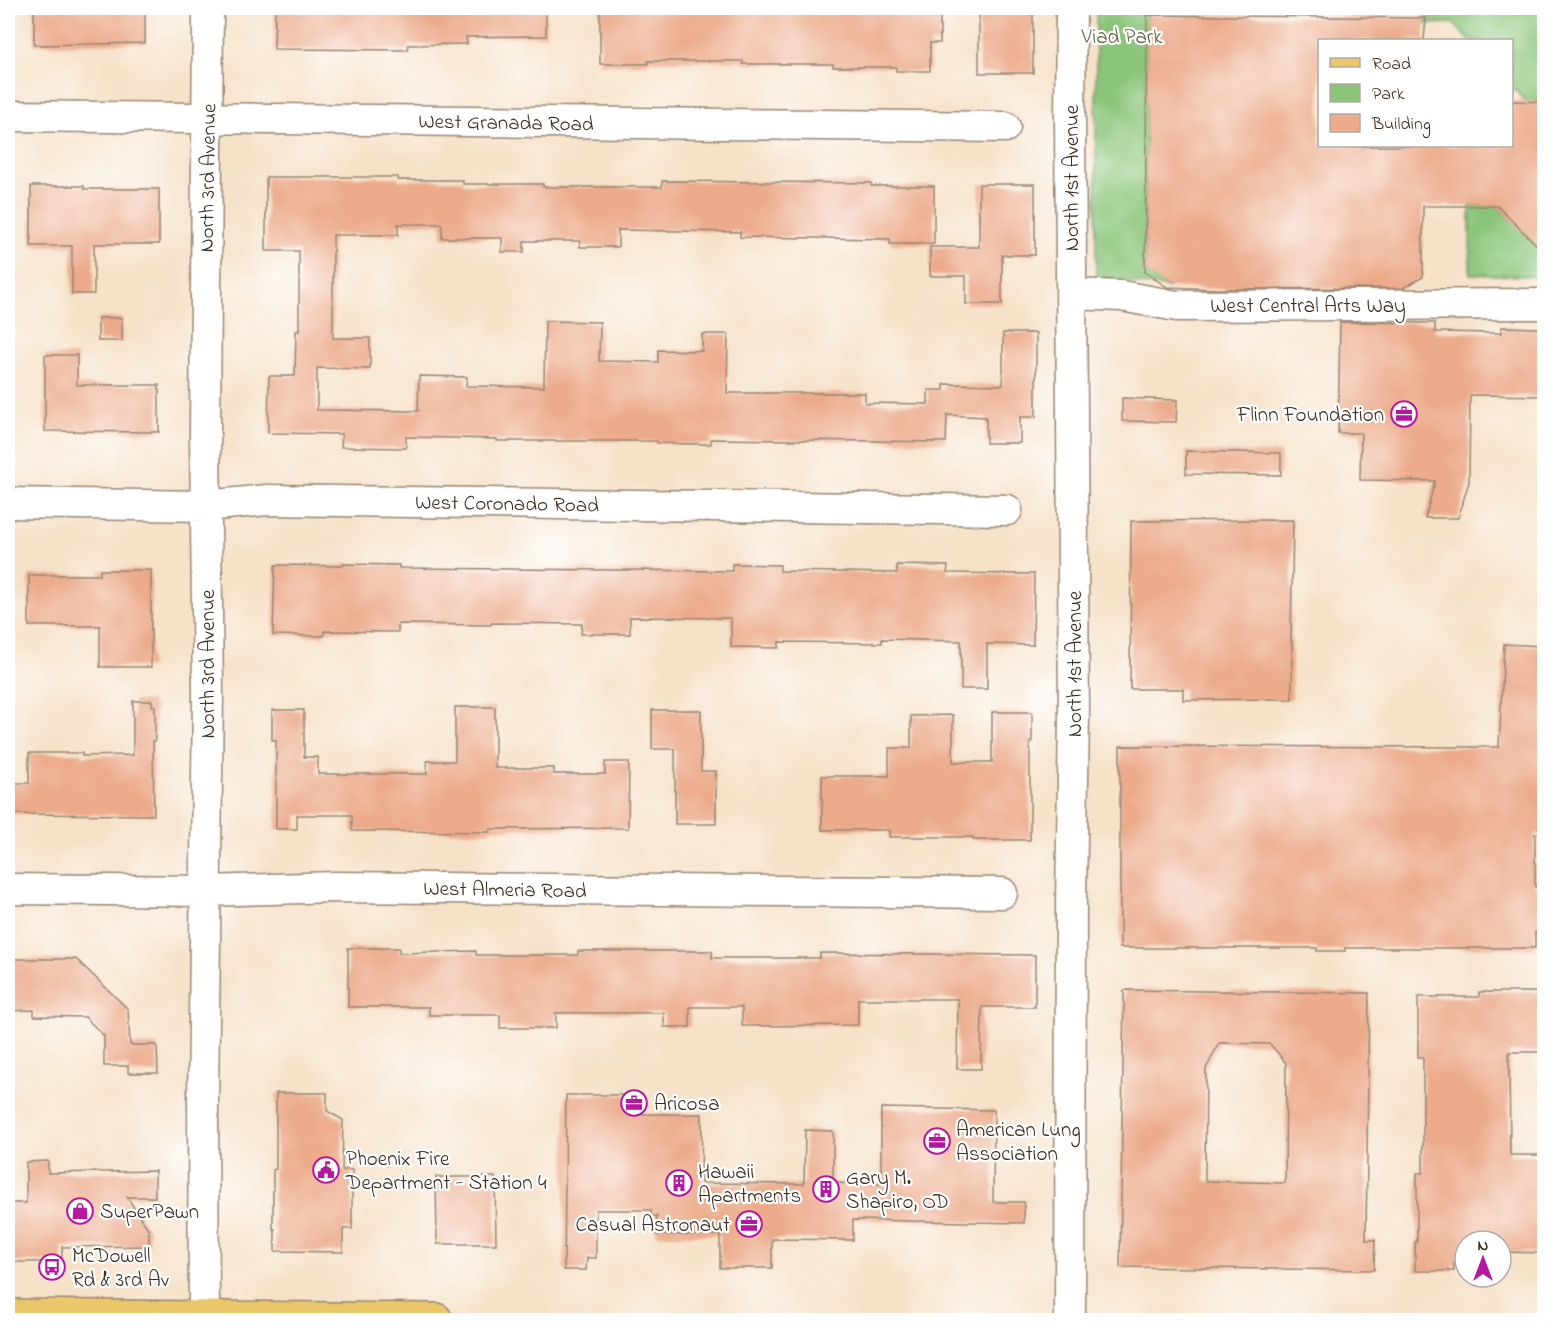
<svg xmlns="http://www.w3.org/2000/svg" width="1552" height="1328" viewBox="0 0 1552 1328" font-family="'Indie Flower',sans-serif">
	<rect width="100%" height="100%" fill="#fff"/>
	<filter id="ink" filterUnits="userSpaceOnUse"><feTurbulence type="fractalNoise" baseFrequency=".0167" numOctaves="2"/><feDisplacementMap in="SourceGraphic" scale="12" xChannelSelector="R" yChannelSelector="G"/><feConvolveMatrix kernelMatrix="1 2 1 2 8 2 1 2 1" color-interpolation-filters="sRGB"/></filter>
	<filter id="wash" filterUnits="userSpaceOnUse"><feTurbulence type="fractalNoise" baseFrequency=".008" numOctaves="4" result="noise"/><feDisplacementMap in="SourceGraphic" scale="24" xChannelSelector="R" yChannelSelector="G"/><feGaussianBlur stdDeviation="1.35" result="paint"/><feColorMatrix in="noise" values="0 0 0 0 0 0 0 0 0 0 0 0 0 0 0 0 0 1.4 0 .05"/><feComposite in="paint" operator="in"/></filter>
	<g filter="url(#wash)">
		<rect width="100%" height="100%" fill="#f6e2c9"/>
		<path fill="#8ac478" stroke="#62774b" stroke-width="1.5" d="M 1096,8 L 1147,8 L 1145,271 L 1169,288 L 1096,277 Z
			M 1426,8 L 1544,8 L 1544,102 L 1532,102 L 1529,105 L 1512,87 L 1512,40 L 1469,40 L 1453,23 L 1426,24 Z
			M 1470,206 L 1497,206 L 1533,241 L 1544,242 L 1544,277 L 1470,274 Z"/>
		<g id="blocks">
			<path fill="#ecab8b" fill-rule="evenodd" d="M 34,8 L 145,8 L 145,43 L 34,45 Z
				M 275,8 L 546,8 L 546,36 L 466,37 L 467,44 L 408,45 L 408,50 L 274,49 Z
				M 600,8 L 648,8 L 648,11 L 743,11 L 743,8 L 940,8 L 940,43 L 930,43 L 930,71 L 896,71 L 896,67 L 833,67 L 833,64 L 743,64 L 743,61 L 648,61 L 648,64 L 600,64 Z
				M 979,8 L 1033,8 L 1033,73 L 979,73 Z
				M 1147,15 L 1426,18 L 1424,40 L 1320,40 L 1320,146 L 1512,146 L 1512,101 L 1545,102 L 1545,253 L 1497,206 L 1423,206 L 1423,277 L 1403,288 L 1217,289 L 1167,287 L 1145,272 Z
				M 266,177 L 398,177 L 398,180 L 463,180 L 463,184 L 543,184 L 543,187 L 662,187 L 662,181 L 871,183 L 871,186 L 934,186 L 934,244 L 890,244 L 890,239 L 740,237 L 740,232 L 618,230 L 618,247 L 580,247 L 580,241 L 524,241 L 524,252 L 502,252 L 502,238 L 442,238 L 442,224 L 398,224 L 398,235 L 333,235 L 333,338 L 370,338 L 370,369 L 317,368 L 317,410 L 418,411 L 419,376 L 467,377 L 466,386 L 544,387 L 545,321 L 600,322 L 599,361 L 658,362 L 658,350 L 702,351 L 702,334 L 728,334 L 727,393 L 865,393 L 865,403 L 928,404 L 928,390 L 944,390 L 944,384 L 1003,385 L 1003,333 L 1036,333 L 1036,417 L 1020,417 L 1020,443 L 986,443 L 986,417 L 947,415 L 946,442 L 711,439 L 711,444 L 691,444 L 657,443 L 657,441 L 497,441 L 497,439 L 406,437 L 406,448 L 341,447 L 342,434 L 268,433 L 269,376 L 295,376 L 296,331 L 299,331 L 299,251 L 266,251 Z
				M 979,184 L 1035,184 L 1035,255 L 1002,255 L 1002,304 L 966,304 L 966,276 L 930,276 L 930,247 L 979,247 Z
				M 31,186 L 84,186 L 84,189 L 159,189 L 159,244 L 94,244 L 94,294 L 72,294 L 72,246 L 31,246 Z
				M 98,318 L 122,318 L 122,341 L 98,341 Z
				M 1340,322 L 1435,323 L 1435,332 L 1501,333 L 1501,327 L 1539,328 L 1539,333 L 1545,333 L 1545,396 L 1470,395 L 1469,482 L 1458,518 L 1425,518 L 1435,481 L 1360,480 L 1361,433 L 1338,433 Z
				M 45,355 L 77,355 L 77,385 L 159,385 L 159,432 L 45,431 Z
				M 1122,398 L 1177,400 L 1176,422 L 1122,421 Z
				M 1186,451 L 1281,453 L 1281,475 L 1186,474 Z
				M 1293,520 L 1291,641 L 1292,641 L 1292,699 L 1183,700 L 1183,689 L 1130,689 L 1131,521 Z
				M 343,564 L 399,565 L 399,568 L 732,571 L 732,564 L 780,565 L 780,571 L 897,573 L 897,565 L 948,566 L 947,573 L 1034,574 L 1033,645 L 987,644 L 987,689 L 961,689 L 961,641 L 882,639 L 882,643 L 779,642 L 779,648 L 731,647 L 731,618 L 630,617 L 630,634 L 581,634 L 582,624 L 491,623 L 491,625 L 398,624 L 398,632 L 324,631 L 324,636 L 273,635 L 275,565 L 343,566 Z
				M 100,570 L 151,570 L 151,667 L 100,667 L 100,626 L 29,626 L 29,575 L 100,575 Z
				M 1504,644 L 1545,646 L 1545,834 L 1535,834 L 1535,887 L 1545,887 L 1545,933 L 1535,932 L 1535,948 L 1345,948 L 1345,951 L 1317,951 L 1317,948 L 1120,948 L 1120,746 L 1499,747 Z
				M 133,701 L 152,701 L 152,706 L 155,706 L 155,741 L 153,741 L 154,815 L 8,814 L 8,783 L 29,783 L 29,753 L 82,753 L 82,756 L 133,755 Z
				M 455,707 L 495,707 L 495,768 L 554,768 L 554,774 L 605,774 L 605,762 L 629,762 L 628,828 L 490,829 L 490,832 L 352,831 L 352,815 L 297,815 L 297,829 L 276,829 L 276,740 L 272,740 L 272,710 L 304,710 L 304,757 L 318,757 L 318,774 L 427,774 L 427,761 L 455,761 Z
				M 652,710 L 701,710 L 701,771 L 716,771 L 716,824 L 675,824 L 675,749 L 652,749 Z
				M 992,712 L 1032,712 L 1032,742 L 1030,742 L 1030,840 L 973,840 L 973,837 L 889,837 L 889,830 L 822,830 L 822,776 L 889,776 L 889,748 L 911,748 L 911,716 L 953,715 L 953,762 L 992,762 Z
				M 348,948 L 399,948 L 399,953 L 476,951 L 476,955 L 578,955 L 578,951 L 712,951 L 712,958 L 820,958 L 820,953 L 1035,955 L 1035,1007 L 982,1007 L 981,1069 L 957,1069 L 958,999 L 858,999 L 858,1025 L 742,1026 L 742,1007 L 690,1007 L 690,1027 L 664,1027 L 664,1013 L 556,1013 L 556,1028 L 500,1028 L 500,1015 L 429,1015 L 429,1007 L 348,1007 Z
				M 8,959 L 76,959 L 128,1009 L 130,1045 L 157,1045 L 158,1073 L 128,1073 L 128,1066 L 104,1066 L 104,1036 L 85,1017 L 34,1016 L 34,1010 L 8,1011 Z
				M 1124,990 L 1369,993 L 1366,1240 L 1375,1240 L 1374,1270 L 1120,1267 ZM 1219,1043 L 1270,1044 L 1286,1063 L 1285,1183 L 1205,1181 L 1206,1069 Z
				M 1479,992 L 1545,992 L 1545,1052 L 1509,1052 L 1510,1155 L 1545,1155 L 1545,1253 L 1501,1252 L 1501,1241 L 1465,1241 L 1462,1264 L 1454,1264 L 1454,1271 L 1415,1271 L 1415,1242 L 1417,1242 L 1417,1173 L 1423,1173 L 1423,1057 L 1418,1057 L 1418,997 L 1479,997 Z
				M 276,1093 L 327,1093 L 327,1111 L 343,1120 L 342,1170 L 352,1170 L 352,1229 L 343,1229 L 343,1252 L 275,1251 L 275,1229 L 273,1229 L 273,1170 L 276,1169 Z
				M 566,1095 L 642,1095 L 642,1114 L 702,1114 L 701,1183 L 804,1184 L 805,1130 L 833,1131 L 833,1183 L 881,1184 L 881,1108 L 994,1110 L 993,1202 L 1024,1202 L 1024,1223 L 853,1220 L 853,1240 L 772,1239 L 772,1268 L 720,1268 L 720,1235 L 656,1235 L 657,1216 L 651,1216 L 651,1210 L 596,1210 L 596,1258 L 587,1258 L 586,1270 L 564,1270 Z
				M 48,1161 L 48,1173 L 155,1171 L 155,1197 L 127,1197 L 149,1230 L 149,1246 L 62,1247 L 62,1262 L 8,1262 L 8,1203 L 26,1203 L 26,1162 Z
				M 436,1177 L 495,1177 L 496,1244 L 437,1244 Z"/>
		</g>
	</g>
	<g filter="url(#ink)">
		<use href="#blocks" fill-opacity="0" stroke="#988674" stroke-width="1.5"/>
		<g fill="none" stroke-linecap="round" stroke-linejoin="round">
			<g stroke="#988674" stroke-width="33">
				<path id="minor" d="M 8,116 L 1005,127
					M 1072,294 L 1121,296 L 1177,306 L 1544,304
					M 8,503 L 206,506 L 267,500 L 1007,510
					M 8,889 L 205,891 L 335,887 L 1002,893
					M 204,1320 L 203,1103 L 208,695 L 205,434 L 208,8
					M 1070,1320 L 1071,901 L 1074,717 L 1070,116 L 1071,8"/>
			</g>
			<g stroke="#988674" stroke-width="36">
				<path id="major" d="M 8,1316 L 436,1320"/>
			</g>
			<use href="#minor" stroke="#fff" stroke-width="30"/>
			<use href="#major" stroke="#eac769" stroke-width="33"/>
		</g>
	</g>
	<defs>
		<g id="office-ring" transform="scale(1.35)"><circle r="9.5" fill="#fff" stroke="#b5179e" stroke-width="1.5"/><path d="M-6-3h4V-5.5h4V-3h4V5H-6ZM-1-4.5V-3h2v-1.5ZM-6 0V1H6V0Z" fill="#b5179e"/></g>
		<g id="civic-ring" transform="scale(1.35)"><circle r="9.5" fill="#fff" stroke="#b5179e" stroke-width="1.5"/><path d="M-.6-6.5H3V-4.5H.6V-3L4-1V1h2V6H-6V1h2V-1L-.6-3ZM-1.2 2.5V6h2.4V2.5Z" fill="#b5179e"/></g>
		<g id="building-ring" transform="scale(1.35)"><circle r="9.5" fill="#fff" stroke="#b5179e" stroke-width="1.5"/><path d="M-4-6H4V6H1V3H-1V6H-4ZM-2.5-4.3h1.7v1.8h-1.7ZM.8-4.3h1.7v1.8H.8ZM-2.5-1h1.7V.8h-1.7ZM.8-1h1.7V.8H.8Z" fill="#b5179e"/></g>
		<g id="shop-ring" transform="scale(1.35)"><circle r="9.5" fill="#fff" stroke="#b5179e" stroke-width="1.5"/><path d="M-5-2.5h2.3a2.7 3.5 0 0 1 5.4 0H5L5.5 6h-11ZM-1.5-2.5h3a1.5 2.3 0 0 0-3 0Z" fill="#b5179e"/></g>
		<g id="bus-ring" transform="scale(1.35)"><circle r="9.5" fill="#fff" stroke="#b5179e" stroke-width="1.5"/><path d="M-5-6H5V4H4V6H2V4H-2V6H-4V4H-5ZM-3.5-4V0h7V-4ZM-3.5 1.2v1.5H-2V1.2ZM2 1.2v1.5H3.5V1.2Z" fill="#b5179e"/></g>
	</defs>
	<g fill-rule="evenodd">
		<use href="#office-ring" x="1404" y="414"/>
		<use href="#office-ring" x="634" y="1103"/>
		<use href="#office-ring" x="937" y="1141"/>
		<use href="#civic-ring" x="326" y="1170"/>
		<use href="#building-ring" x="679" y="1183"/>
		<use href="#building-ring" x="826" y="1189"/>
		<use href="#shop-ring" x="80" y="1211"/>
		<use href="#office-ring" x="749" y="1224"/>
		<use href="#bus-ring" x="52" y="1267"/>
	</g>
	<g text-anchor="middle" stroke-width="4.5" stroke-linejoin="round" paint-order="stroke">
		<g font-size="21" fill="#57603e" stroke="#fff">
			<text x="1122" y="43">Viad Park</text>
		</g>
		<g font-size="21" fill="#3b2a1e" stroke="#fff">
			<text transform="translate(506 122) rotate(1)" y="7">West Granada Road</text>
			<text transform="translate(207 178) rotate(-89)" y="7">North 3rd Avenue</text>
			<text transform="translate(1071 178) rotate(-90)" y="7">North 1st Avenue</text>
			<text x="1308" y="312">West Central Arts Way</text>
			<text transform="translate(507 503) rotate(1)" y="7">West Coronado Road</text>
			<text transform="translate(207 664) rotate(-90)" y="7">North 3rd Avenue</text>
			<text transform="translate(1074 664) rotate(-90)" y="7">North 1st Avenue</text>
			<text transform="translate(505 889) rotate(1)" y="7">West Almeria Road</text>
		</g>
		<g font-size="21" fill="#3b2a1e" stroke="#fff" text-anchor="start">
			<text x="1384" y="421" text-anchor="end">Flinn Foundation</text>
			<text x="654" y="1110">Aricosa</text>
			<text x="956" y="1136">American Lung<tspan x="956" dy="24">Association</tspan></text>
			<text x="346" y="1165">Phoenix Fire<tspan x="346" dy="24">Department - Station 4</tspan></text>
			<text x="698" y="1178">Hawaii<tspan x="698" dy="24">Apartments</tspan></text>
			<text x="846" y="1184">Gary M.<tspan x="846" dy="24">Shapiro, OD</tspan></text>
			<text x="100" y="1218">SuperPawn</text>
			<text x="730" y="1231" text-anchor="end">Casual Astronaut</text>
			<text x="72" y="1262">McDowell<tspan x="72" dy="24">Rd &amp; 3rd Av</tspan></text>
		</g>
	</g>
	<rect width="1552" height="1328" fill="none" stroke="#fff" stroke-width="30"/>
	<rect x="1318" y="39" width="195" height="108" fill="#ffffff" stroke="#b1aaa5" stroke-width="1.5"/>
	<rect x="1330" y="58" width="30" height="9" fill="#eac769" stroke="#b1aaa5" stroke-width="1.5"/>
	<text x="1372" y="69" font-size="18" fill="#3b2a1e">Road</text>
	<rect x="1330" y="84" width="30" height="18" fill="#8ac478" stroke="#b1aaa5" stroke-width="1.5"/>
	<text x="1372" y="99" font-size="18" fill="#3b2a1e">Park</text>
	<rect x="1330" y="114" width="30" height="18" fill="#ecab8b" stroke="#b1aaa5" stroke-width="1.5"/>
	<text x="1372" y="129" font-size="18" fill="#3b2a1e">Building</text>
	<g transform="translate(1483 1259)"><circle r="28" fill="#ffffff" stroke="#b1aaa5" stroke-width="1.5"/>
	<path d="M0-4.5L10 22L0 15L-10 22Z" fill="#b5179e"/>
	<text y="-9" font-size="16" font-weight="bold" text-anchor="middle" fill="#3b2a1e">N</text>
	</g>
</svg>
